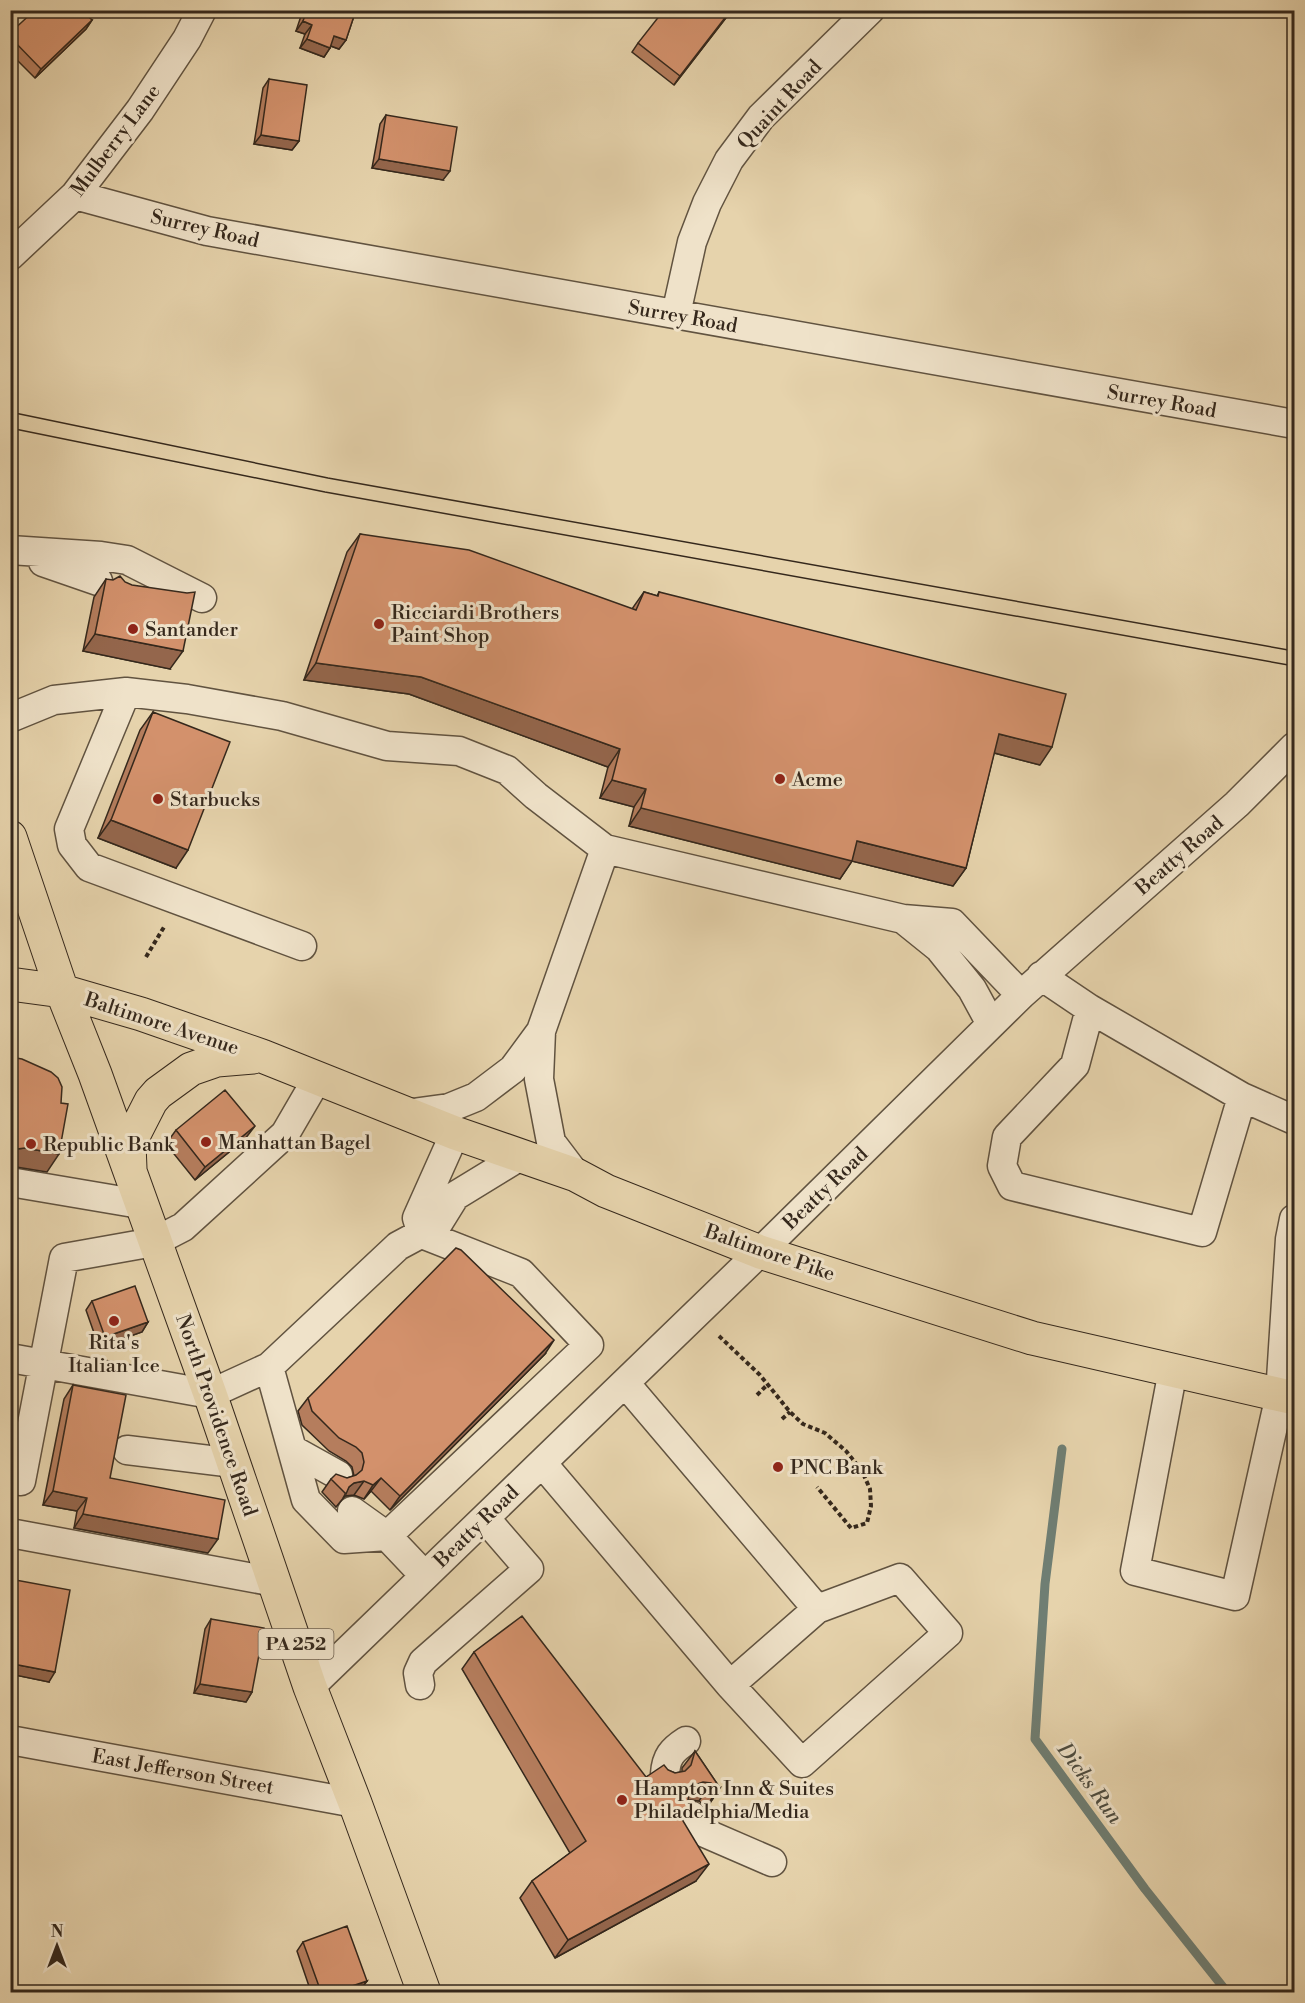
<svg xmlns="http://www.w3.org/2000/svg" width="1305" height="2003" viewBox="0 0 1305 2003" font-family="'Libre Bodoni',serif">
	<rect width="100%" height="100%" fill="#e6d3ac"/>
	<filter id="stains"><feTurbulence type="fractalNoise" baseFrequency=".00333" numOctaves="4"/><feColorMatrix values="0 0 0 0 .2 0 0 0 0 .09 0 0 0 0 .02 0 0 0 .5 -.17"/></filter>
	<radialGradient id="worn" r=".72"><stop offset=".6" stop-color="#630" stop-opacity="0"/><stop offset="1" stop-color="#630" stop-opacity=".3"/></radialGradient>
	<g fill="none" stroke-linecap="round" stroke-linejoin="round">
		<path stroke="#6f7e73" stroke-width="9" d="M 1062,1449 L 1045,1584 L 1035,1739 L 1145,1889 L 1227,1992"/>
		<g stroke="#615340" stroke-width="31">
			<path id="minor" d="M 75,195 L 207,231 L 1294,424
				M 10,256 L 75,195 L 140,110 L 187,39 L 202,10
				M 676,314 L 692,242 L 707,203 L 729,160 L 761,117 L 870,10
				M 10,550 L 101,556 L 127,560 L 202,598
				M 43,562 L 98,581
				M 126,692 L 69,829 L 72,845 L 89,867 L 302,946
				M 10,718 L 54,700 L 126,692 L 187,699 L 282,716 L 387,746 L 459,751 L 507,770 L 536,796 L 605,849 L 903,919 L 952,923 L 1021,995
				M 903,919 L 939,948 L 972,989 L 991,1024
				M 1041,976 L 1090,1009 L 1242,1097 L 1202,1232 L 1012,1186 L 1002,1166 L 1007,1137 L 1075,1065 L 1090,1009
				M 1242,1097 L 1294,1120
				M 405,1114 L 449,1108 L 476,1097 L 513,1069 L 541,1031
				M 576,1175 L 551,1142 L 539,1079 L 541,1031 L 605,849
				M 10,1182 L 140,1204
				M 422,1234 L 417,1218 L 455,1133
				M 10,1358 L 210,1394 L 269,1367 L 398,1246 L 437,1225 L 455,1196 L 522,1155
				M 269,1367 L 306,1500 L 344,1539 L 387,1536 L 589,1345 L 521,1273 L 422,1234
				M 1173,1370 L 1135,1571 L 1235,1596 L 1280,1395 L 1290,1239 L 1294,1219
				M 127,1450 L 234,1463
				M 293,1450 L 338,1475
				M 542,1463 L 730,1685 L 817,1609 L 625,1383
				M 21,1481 L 64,1258 L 154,1242 L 183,1227 L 285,1134 L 317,1079
				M 352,1511 L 387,1536 L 424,1575
				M 10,1533 L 275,1582
				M 420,1685 L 418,1673 L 423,1662 L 529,1569 L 485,1518
				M 730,1685 L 802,1763 L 948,1633 L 900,1578 L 817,1609
				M 310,1687 L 760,1252 L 1021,995 L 1237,804 L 1294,747
				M 10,1740 L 355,1803
				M 665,1774 C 666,1757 672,1750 686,1741
				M 692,1816 L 705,1833 L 772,1862"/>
		</g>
		<g stroke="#35281c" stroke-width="35">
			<path id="major" d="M 10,837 L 62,991 L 95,1074 L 210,1394 L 310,1687 L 355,1803 L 424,1992
				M 10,984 L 62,991 L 141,1014 L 262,1056 L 455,1133 L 576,1175 L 606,1191 L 760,1252 L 1032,1338 L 1294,1398
				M 130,1169 L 129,1144 L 151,1101 L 158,1093 L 191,1069 L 217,1060 L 253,1057"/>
		</g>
		<path stroke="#35281c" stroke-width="4" stroke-dasharray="4.5 3" stroke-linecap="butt" d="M 146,957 L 164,927
			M 719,1336 L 760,1375 L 790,1412 L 803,1424 L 825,1433 L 846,1451 L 862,1471 L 870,1489 L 871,1506 L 867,1523 L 851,1528 L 817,1487
			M 757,1395 L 767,1385
			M 782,1419 L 790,1412"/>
		<use href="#minor" stroke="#efe2c9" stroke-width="28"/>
		<use href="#major" stroke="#e6d3ac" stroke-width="33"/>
		<path stroke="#35281c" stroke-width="1.5" d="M 10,412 L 328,478 L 1294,651
			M 10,428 L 325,492 L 1294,666"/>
	</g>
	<path fill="#b57d5d" stroke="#35281c" stroke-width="1.5" d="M 303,10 L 356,10 L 346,40 L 339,49 L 331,46 L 324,57 L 300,48 L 305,34 L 296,31 Z
		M 732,10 L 674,85 L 632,52 L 638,43 Z
		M 92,20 L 86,29 L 35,78 L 10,53 L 10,33 Z
		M 269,79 L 299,141 L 292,150 L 254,144 L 263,88 Z
		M 386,115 L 443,180 L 372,168 L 380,124 Z
		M 360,534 L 632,609 L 644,592 L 657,596 L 659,592 L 1040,765 L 994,753 L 966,868 L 953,886 L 852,861 L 840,879 L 629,826 L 634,807 L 600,798 L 608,767 L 409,694 L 304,680 L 347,552 Z
		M 106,579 L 170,669 L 83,651 L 94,597 Z
		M 153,712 L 176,868 L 98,838 L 140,730 Z
		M 176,1130 L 245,1139 L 195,1180 L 166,1144 Z
		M 92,1301 L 148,1322 L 142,1332 L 99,1347 L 86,1310 Z
		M 545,1354 L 390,1510 L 371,1491 L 364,1499 L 354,1495 L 345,1496 L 336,1507 L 322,1492 L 331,1479 L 347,1478 L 354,1476 L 352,1467 L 346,1461 L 329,1451 L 302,1425 L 298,1411 L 308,1398 Z
		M 73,1385 L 110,1478 L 208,1553 L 74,1528 L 77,1511 L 43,1505 L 64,1399 Z
		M 10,1579 L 49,1682 L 10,1674 Z
		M 211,1619 L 252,1692 L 246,1702 L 194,1693 L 205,1629 Z
		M 474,1652 L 646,1777 L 668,1770 L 675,1773 L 682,1772 L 682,1768 L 695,1751 L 720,1788 L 708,1806 L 706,1807 L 699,1801 L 690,1800 L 688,1800 L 691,1808 L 682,1820 L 696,1881 L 555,1958 L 520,1898 L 532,1881 L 570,1853 L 462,1669 Z
		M 303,1942 L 367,1981 L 360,1990 L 353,1992 L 311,1992 L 297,1951 Z"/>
	<path fill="#94664c" stroke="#35281c" stroke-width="1.5" d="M 518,10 L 532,10 L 530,14 Z
		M 732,10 L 674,85 L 680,76 Z
		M 92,20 L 86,29 L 35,78 L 41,69 Z
		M 303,21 L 312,25 L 305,34 L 296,31 Z
		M 334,36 L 346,40 L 339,49 L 328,45 Z
		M 307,39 L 330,48 L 324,57 L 300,48 Z
		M 261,135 L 299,141 L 292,150 L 254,144 Z
		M 379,159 L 450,171 L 443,180 L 372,168 Z
		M 95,634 L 183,651 L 170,669 L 83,651 Z
		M 316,663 L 421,677 L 620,749 L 608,767 L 409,694 L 304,680 Z
		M 999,734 L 1052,747 L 1040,765 L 987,751 Z
		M 612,780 L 646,789 L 634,807 L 600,798 Z
		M 641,808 L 857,841 L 966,868 L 953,886 L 852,861 L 840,879 L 629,826 Z
		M 111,820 L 188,850 L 176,868 L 98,838 Z
		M 255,1126 L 245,1139 L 195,1180 L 205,1167 Z
		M 25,1148 L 59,1154 L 47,1172 L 10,1166 L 10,1152 L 17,1149 Z
		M 148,1322 L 142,1332 L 99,1347 L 105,1337 Z
		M 554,1340 L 545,1354 L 390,1510 L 400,1496 Z
		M 381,1478 L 371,1491 L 364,1499 L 373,1485 Z
		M 364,1481 L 354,1495 L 345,1496 L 343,1498 L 349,1487 L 354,1483 Z
		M 53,1491 L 87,1498 L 77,1511 L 43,1505 Z
		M 83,1514 L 218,1539 L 208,1553 L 74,1528 Z
		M 10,1650 L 16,1651 L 10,1658 Z
		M 13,1664 L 55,1672 L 49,1682 L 10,1674 L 10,1668 Z
		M 200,1684 L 252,1692 L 246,1702 L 194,1693 Z
		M 703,1782 L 711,1783 L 699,1801 L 690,1800 L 682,1803 L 695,1785 Z
		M 720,1788 L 708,1806 L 706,1807 L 718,1789 Z
		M 691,1808 L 679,1825 L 680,1816 Z
		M 709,1864 L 696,1881 L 555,1958 L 568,1940 Z
		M 367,1981 L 360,1990 L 353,1992 L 334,1992 Z"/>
	<path fill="#d3916c" stroke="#35281c" stroke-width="1.5" d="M 35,10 L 82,10 L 92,20 L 41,69 L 10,37 L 10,33 Z
		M 307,10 L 356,10 L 346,40 L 334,36 L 330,48 L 307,39 L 312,25 L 303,21 Z
		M 664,10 L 731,10 L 680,76 L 638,43 Z
		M 269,79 L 307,85 L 299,141 L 261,135 Z
		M 386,115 L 457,127 L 450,171 L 379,159 Z
		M 360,534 L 469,550 L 636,610 L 644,592 L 658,596 L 659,592 L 1066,694 L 1052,747 L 999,734 L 966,868 L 857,841 L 852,861 L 641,808 L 646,789 L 612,780 L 620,749 L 421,677 L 316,663 Z
		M 120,576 L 125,582 L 132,585 L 187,593 L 195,592 L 183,651 L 95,634 L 106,579 L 113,580 Z
		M 153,712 L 230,742 L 188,850 L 111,820 Z
		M 10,1057 L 22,1059 L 51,1072 L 58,1078 L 62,1087 L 61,1103 L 68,1104 L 59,1154 L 25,1148 L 17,1149 L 10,1152 Z
		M 225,1090 L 255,1126 L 205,1167 L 176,1130 Z
		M 456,1248 L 461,1250 L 554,1340 L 400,1496 L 381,1478 L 373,1485 L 364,1481 L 354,1483 L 349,1487 L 346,1494 L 331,1479 L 336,1474 L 347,1478 L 356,1475 L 362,1470 L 364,1462 L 362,1453 L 356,1447 L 339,1438 L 312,1411 L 308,1398 Z
		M 135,1286 L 148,1322 L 105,1337 L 92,1301 Z
		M 73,1385 L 126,1395 L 110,1478 L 225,1500 L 218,1539 L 83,1514 L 87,1498 L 53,1491 Z
		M 10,1579 L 70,1590 L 55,1672 L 13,1664 L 16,1651 L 10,1650 Z
		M 522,1616 L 646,1777 L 664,1765 L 668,1770 L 675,1773 L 685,1771 L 691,1765 L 695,1751 L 720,1788 L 718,1789 L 711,1783 L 703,1782 L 695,1785 L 689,1793 L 688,1800 L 691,1808 L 680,1816 L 709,1864 L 568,1940 L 532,1881 L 586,1841 L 474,1652 Z
		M 211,1619 L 264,1628 L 252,1692 L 200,1684 Z
		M 347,1926 L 367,1981 L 334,1992 L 321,1992 L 303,1942 Z"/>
	<g fill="#8f2418" stroke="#efe2c9" stroke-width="2">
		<circle cx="379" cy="624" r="6"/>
		<circle cx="133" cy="629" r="6"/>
		<circle cx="780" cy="779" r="6"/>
		<circle cx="158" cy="799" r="6"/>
		<circle cx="206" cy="1142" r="6"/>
		<circle cx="31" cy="1144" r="6"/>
		<circle cx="114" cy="1321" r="6"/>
		<circle cx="778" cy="1467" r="6"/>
		<circle cx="622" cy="1800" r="6"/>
	</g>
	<g text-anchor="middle" stroke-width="6" stroke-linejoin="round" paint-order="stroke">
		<rect fill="#efe2c9" stroke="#6d6050" stroke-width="1.5" x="258.5" y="1629" width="75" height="30" rx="4.5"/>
		<g font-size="18" font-weight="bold" fill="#35281c">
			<text x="296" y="1650">PA 252</text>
		</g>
		<g font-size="20" fill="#35281c" stroke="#efe2c9">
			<text transform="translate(779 104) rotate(-47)" y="7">Quaint Road</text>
			<text transform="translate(115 140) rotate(-53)" y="7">Mulberry Lane</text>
			<text transform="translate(205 228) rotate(13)" y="7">Surrey Road</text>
			<text transform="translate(683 316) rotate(10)" y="7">Surrey Road</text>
			<text transform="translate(1162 401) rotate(10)" y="7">Surrey Road</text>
			<text transform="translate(1179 855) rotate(-41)" y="7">Beatty Road</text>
			<text transform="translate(162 1023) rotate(18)" y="7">Baltimore Avenue</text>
			<text transform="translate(825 1188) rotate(-44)" y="7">Beatty Road</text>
			<text transform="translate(770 1252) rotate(19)" y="7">Baltimore Pike</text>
			<text transform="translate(217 1415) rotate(71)" y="7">North Providence Road</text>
			<text transform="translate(476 1526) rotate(-44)" y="7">Beatty Road</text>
			<text transform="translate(183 1771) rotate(10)" y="7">East Jefferson Street</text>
		</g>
		<g font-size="20" fill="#35281c" stroke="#efe2c9" text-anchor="start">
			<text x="391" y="619">Ricciardi Brothers<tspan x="391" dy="23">Paint Shop</tspan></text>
			<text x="145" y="636">Santander</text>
			<text x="792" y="786">Acme</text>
			<text x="170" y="806">Starbucks</text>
			<text x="218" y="1149">Manhattan Bagel</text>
			<text x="43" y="1151">Republic Bank</text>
			<text x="114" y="1349" text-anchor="middle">Rita's<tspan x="114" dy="23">Italian Ice</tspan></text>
			<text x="790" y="1474">PNC Bank</text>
			<text x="634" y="1795">Hampton Inn &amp; Suites<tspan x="634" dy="23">Philadelphia/Media</tspan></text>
		</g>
		<g font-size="21" font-style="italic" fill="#4d4c40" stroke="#efe2c9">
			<text transform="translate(1090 1783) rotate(54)" y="7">Dicks Run</text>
		</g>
	</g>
	<rect width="1305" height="2003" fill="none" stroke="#e6d3ac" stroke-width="36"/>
	<rect x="12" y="12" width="1281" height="1979" fill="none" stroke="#35281c" stroke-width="3"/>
	<rect x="18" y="18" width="1269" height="1967" fill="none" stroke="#35281c" stroke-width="1.5"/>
	<g transform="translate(57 1946)" stroke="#efe2c9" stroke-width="4.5" paint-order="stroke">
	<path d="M0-4.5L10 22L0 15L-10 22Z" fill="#35281c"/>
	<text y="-9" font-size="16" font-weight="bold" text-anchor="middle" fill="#35281c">N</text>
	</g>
	<rect width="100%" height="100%" filter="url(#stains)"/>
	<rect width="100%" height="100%" fill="url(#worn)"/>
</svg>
